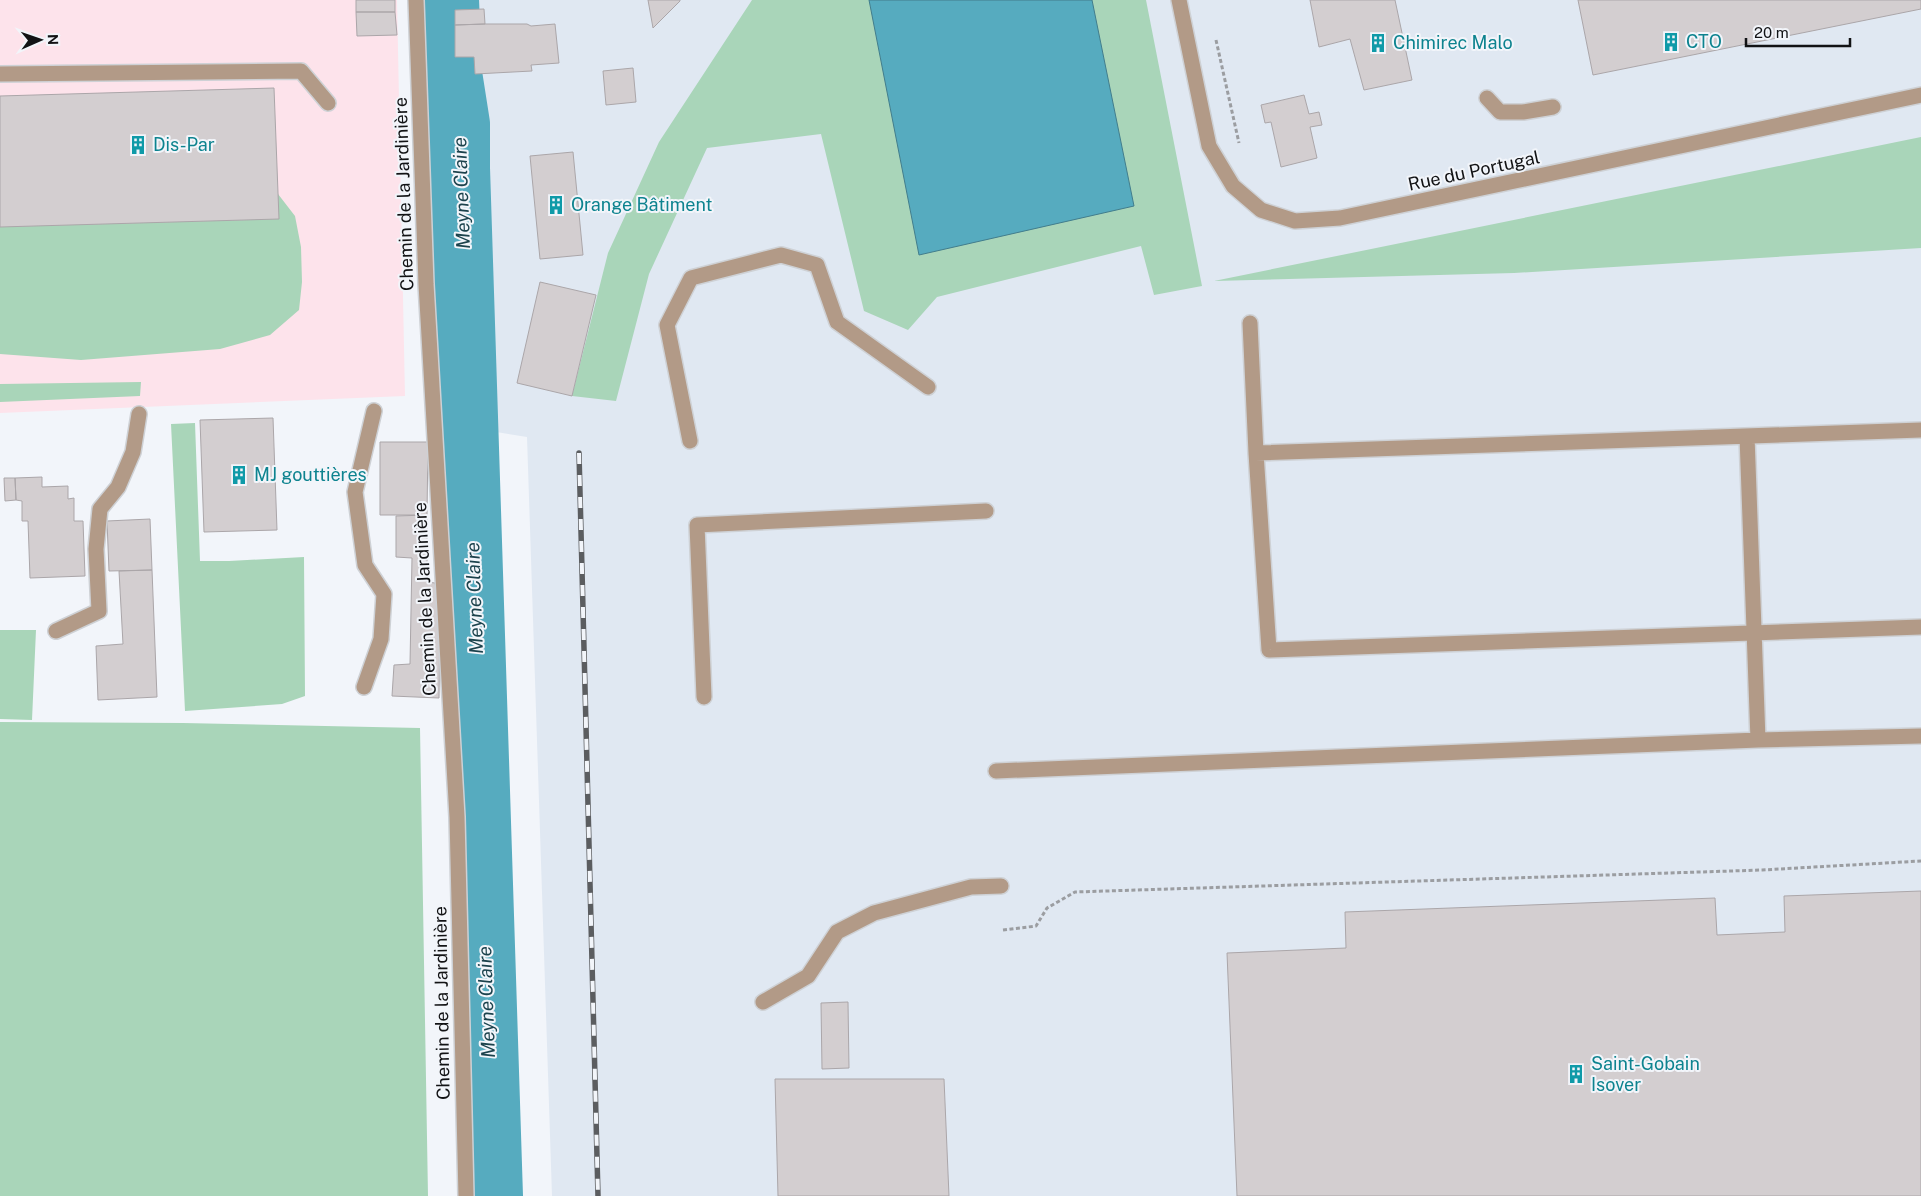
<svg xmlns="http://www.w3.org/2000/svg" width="1921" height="1196" viewBox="0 0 1921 1196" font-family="'Public Sans',sans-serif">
	<rect width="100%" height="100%" fill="#f2f5fa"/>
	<path fill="#fde3eb" d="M 0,0 L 397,0 L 405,396 L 0,413 Z"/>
	<path fill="#e0e8f2" d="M 459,0 L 1921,0 L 1921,1196 L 552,1196 L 527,437 L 490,431 L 471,127 L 460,80 Z"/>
	<path fill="#a9d5b9" d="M 752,0 L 1146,0 L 1202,286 L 1154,295 L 1141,246 L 937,297 L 908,330 L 864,311 L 821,134 L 707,148 L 649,274 L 616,401 L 572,396 L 608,253 L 659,142 Z
		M 1921,137 L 1921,248 L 1514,273 L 1214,281 Z
		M 278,194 L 295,216 L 301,247 L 302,282 L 299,310 L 270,335 L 220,349 L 81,360 L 0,354 L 0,227 Z
		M 141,382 L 140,396 L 0,402 L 0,384 Z
		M 195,423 L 200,561 L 229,561 L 304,557 L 305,696 L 282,704 L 185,711 L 171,424 Z
		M 0,630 L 36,630 L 32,720 L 0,719 Z
		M 0,722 L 183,723 L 420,728 L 428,1196 L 0,1196 Z"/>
	<path fill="#56abbf" stroke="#427d8c" d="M 869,0 L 1092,0 L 1134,206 L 919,255 Z"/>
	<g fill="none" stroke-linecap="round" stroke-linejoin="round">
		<path stroke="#56abbf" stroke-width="62" d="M 448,0 L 451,73 L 459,124 L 459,168 L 492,1196"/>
	</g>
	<path fill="#d3ced0" stroke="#aba6a9" d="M 356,0 L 395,0 L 395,12 L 356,12 Z
		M 648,0 L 680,0 L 680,1 L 653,28 Z
		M 1310,0 L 1395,0 L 1412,80 L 1364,90 L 1350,39 L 1319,47 Z
		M 1578,0 L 1921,0 L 1921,9 L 1593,75 Z
		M 484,9 L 485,24 L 455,25 L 455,10 Z
		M 356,12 L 395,12 L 397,35 L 357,36 Z
		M 485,24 L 527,24 L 531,26 L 555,24 L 559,63 L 531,65 L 532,71 L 475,74 L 474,57 L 455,57 L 455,25 Z
		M 633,68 L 636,102 L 606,105 L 603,71 Z
		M 274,88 L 279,219 L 0,227 L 0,96 Z
		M 1304,95 L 1309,114 L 1319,112 L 1322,125 L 1310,127 L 1317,158 L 1281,167 L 1271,122 L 1265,123 L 1261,105 Z
		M 573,152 L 583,255 L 540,259 L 530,156 Z
		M 540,282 L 596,295 L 572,396 L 517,383 Z
		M 273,418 L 277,530 L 204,532 L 200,420 Z
		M 380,442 L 428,442 L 427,515 L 380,515 Z
		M 42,477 L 42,487 L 68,486 L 68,499 L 74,498 L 74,521 L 83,521 L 85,576 L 30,578 L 28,521 L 22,521 L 22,501 L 16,500 L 15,478 Z
		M 4,478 L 15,478 L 16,500 L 5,501 Z
		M 427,515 L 427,582 L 435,583 L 440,612 L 439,698 L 392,696 L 394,665 L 410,664 L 412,558 L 396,557 L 396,516 Z
		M 150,519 L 152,570 L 109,571 L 107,521 Z
		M 152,570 L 157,697 L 98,700 L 96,646 L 123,644 L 119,571 Z
		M 1921,891 L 1921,1196 L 1237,1196 L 1227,953 L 1346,948 L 1345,912 L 1715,898 L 1717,935 L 1785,932 L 1784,896 Z
		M 848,1002 L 849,1068 L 822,1069 L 821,1003 Z
		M 775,1079 L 944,1079 L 949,1196 L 778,1196 Z"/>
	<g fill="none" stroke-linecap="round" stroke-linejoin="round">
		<g stroke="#ced1d5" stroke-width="18">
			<path id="minor" d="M 416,0 L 426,284 L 457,817 L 466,1196
				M 1179,0 L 1209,146 L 1233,186 L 1261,210 L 1295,221 L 1340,218 L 1921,95
				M 0,74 L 301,71 L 328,103
				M 1487,98 L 1500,112 L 1523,112 L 1553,107
				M 1250,323 L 1256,453 L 1921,430
				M 690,441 L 667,325 L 691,278 L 781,255 L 817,265 L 837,322 L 928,387
				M 1256,453 L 1269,650 L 1921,627
				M 56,631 L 99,611 L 96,549 L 100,509 L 118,487 L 133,452 L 139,414
				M 364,687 L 381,639 L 384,594 L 365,565 L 355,492 L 374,411
				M 704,697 L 697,525 L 986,511
				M 1758,740 L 1921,736
				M 996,771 L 1758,740 L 1747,436
				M 763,1002 L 808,976 L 837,932 L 874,913 L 971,887 L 1001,886"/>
		</g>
		<path stroke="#9b9da1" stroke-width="3" stroke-dasharray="4 2.5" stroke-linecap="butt" d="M 1216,40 L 1239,143
			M 1003,930 L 1036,926 L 1047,908 L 1075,892 L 1762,870 L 1921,861"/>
		<use href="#minor" stroke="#b29a87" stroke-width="15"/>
		<g stroke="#5b5d60" stroke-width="5.5">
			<path id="rail" d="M 579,453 L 598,1196"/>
		</g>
		<use href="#rail" stroke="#f2f5fa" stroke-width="4" stroke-dasharray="11" stroke-linecap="butt"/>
	</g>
	<defs>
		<g id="building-bare" transform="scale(1.5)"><path d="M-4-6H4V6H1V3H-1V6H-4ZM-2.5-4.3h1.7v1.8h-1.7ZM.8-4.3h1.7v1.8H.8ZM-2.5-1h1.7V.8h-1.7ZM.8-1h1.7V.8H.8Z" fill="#0f9aa8" stroke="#f2f5fa" stroke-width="2.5" paint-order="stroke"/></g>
	</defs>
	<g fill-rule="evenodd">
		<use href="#building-bare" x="1671" y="42"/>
		<use href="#building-bare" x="1378" y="43"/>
		<use href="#building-bare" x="138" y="145"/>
		<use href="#building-bare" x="556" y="205"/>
		<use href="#building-bare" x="239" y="475"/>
		<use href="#building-bare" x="1576" y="1074"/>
	</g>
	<g text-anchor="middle" stroke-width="4" stroke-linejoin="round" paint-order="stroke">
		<g font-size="18" fill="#0d838f" stroke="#f2f5fa" text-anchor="start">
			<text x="1686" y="48">CTO</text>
			<text x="1393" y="49">Chimirec Malo</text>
			<text x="153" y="151">Dis-Par</text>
			<text x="571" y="211">Orange Bâtiment</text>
			<text x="254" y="481">MJ gouttières</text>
			<text x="1591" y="1070">Saint-Gobain<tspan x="1591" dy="21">Isover</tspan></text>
		</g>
		<g font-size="18" fill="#121315" stroke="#f2f5fa">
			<text transform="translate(1474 171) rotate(-12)" y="6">Rue du Portugal</text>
			<text transform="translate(404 194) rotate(-92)" y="6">Chemin de la Jardinière</text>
			<text transform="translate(425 599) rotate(-93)" y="6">Chemin de la Jardinière</text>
			<text transform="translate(442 1003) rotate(-91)" y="6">Chemin de la Jardinière</text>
		</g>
		<g font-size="19" font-style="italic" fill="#1b424c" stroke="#f2f5fa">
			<text transform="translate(461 193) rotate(-92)" y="7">Meyne Claire</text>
			<text transform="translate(474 598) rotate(-92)" y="7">Meyne Claire</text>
			<text transform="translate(486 1002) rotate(-92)" y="7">Meyne Claire</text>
		</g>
	</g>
	<g transform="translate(40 40) rotate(88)" stroke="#f2f5fa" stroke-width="4" paint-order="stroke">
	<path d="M0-4L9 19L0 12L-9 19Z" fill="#121315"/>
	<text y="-8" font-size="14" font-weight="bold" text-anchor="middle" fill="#121315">N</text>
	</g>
	<path d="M1746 38v8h104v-8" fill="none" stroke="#121315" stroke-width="2.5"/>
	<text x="1754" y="38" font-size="15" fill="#121315" stroke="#f2f5fa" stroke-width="4" paint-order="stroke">20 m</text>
</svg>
